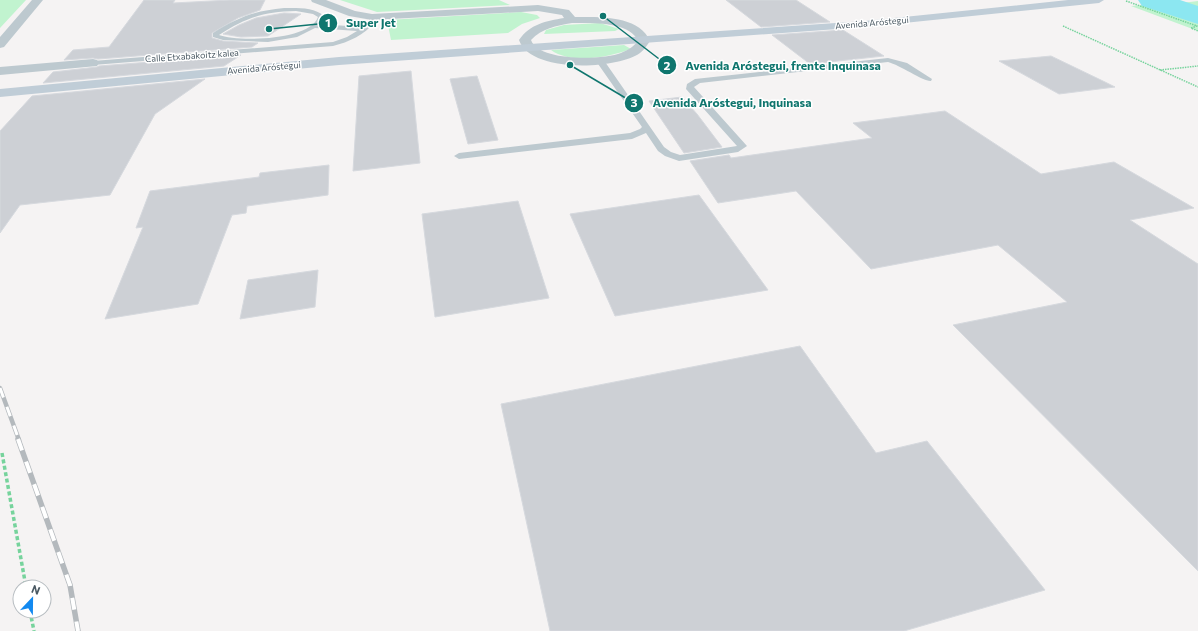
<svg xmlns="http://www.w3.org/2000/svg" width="1198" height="631" viewBox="0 0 1198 631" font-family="Commissioner,sans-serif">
	<rect width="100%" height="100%" fill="#f5f3f3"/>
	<path fill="#c1f3cf" d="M 0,0 L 26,0 L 0,28 Z
		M 340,0 L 499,0 L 510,5 L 377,12 Z
		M 1198,1 L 1198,31 L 1131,6 L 1190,2 Z
		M 521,12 L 537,15 L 540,18 L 522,24 L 508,33 L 391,40 L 387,20 Z
		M 600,23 L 619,29 L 615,31 L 544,34 L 546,30 L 564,25 Z
		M 624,45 L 631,49 C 609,57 572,65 551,50 Z"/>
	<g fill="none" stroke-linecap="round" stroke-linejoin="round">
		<path fill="#8ce7f1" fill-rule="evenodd" d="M 1138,0 L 1180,0 L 1198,6 L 1198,24 L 1142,6 Z"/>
	</g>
	<path fill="#cdd0d5" stroke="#d6d9de" d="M 144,0 L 175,0 L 173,3 L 230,0 L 265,0 L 260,10 L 238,18 L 212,33 L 212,38 L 223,41 L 258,43 L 252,47 L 98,59 L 93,58 L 64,60 L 73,50 L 109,47 Z
		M 726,0 L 796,0 L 830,22 L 761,27 Z
		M 284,13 L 301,14 L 268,36 L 241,37 L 223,34 L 239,25 L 256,18 Z
		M 843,30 L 884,56 L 810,64 L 772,35 Z
		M 241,55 L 224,66 L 43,83 L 53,72 L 97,67 L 99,66 Z
		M 1051,56 L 1105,82 L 1115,87 L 1059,94 L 999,61 Z
		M 411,71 L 420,163 L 353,171 L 359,76 Z
		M 477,76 L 498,140 L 468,144 L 450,79 Z
		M 205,79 L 155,114 L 110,195 L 20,205 L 0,233 L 0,131 L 32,96 Z
		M 682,97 L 697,114 L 722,147 L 684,153 L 649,101 Z
		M 945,111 L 1041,174 L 1114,162 L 1194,208 L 1130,220 L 1198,264 L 1198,571 L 953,325 L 1067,302 L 998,245 L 871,269 L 796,191 L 718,203 L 690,161 L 729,155 L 731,158 L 872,138 L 853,123 Z
		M 329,165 L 328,195 L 247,206 L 246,213 L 232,215 L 198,304 L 105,319 L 143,227 L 136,228 L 150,191 L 259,177 L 260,173 Z
		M 699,195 L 768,290 L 615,316 L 570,214 Z
		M 518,201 L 549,298 L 435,317 L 422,214 Z
		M 318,270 L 315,307 L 240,319 L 248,280 Z
		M 800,346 L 876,453 L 927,441 L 1045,590 L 904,631 L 550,631 L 501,404 Z"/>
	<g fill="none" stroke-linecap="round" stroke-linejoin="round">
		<path stroke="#76d39c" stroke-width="1.5" stroke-dasharray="1.5 1" stroke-linecap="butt" d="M 1126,1 L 1197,26 L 1191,28 L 1198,31
			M 1063,26 L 1198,87
			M 1160,70 L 1198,66"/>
		<path stroke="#76d39c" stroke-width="3.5" stroke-dasharray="4 2.5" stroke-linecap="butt" d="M 2,453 L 26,587
			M 30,611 L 34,631"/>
		<path fill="#bdc9cf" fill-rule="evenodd" d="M 284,8 C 298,8 314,7 324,16 L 319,24 L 362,27 L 369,21 L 369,17 L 372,15 L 375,17 L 375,22 C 364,35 349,42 333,46 L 93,65 L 89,63 L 93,61 L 333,42 L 347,37 L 357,31 L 315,28 L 297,37 L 268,42 L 223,40 L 213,37 L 213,33 C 239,17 254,11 284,8 ZM 296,11 L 313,14 L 318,17 C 310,41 237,42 219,35 C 247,17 263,12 296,11 Z
			M 888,58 L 907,63 L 932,79 L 931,81 C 924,82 900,65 888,62 L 700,83 L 694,87 L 747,146 L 738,152 L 679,161 L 665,156 L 658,151 L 646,133 L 632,139 L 459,159 L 454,156 L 459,153 L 630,133 L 640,129 L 642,127 L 596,61 L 600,59 L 603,59 L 664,147 L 671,152 L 680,155 L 737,146 L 686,89 L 687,84 L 695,79 Z"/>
		<path fill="#bdc9cf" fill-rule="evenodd" d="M 32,0 L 43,0 L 4,47 L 0,48 L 0,37 Z
			M 311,0 L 326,0 L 355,11 L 372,14 L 538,5 L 569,10 L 575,17 C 599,17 639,15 650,41 C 647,45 644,50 640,53 C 616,70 530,73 519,40 C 530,24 546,21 564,18 L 562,15 L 538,11 L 372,20 L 349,16 L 312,2 ZM 572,23 C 590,23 630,21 638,41 C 633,47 628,50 621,53 C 603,60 539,62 531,40 C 542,28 556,26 572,23 Z
			M 93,59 L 97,60 L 99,63 L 97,66 L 0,75 L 0,67 Z"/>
		<path fill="#c0cdd7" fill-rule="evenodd" d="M 1068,0 L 1104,0 L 1099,3 L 865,27 L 339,65 L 0,97 L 0,89 L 339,57 L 865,21 Z"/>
		<g stroke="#b4b9bd" stroke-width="4.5">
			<path id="rail-far1" d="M 0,388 L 19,440"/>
		</g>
		<g stroke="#b4b9bd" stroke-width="5.5">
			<path id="rail" d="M 18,439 L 70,585 L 78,631"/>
		</g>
		<use href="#rail-far1" stroke="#fff" stroke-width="3" stroke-dasharray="10" stroke-linecap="butt"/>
		<use href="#rail" stroke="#fff" stroke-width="4" stroke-dasharray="12" stroke-linecap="butt"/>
	</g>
	<g text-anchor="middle" stroke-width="3" stroke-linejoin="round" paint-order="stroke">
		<g font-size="9" fill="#495862" stroke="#fff">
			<text transform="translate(872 23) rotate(-5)" y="3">Avenida Aróstegui</text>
			<text transform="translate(192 56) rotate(-4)" y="3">Calle Etxabakoitz kalea</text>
			<text transform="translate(264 68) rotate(-5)" y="3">Avenida Aróstegui</text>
		</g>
	</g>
	<path fill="none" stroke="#0f766e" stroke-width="1.5" d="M269 29L328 23M603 16L667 65M570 65L634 103"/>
	<g fill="#0f766e" stroke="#fff" stroke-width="1.5">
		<circle cx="269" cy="29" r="4"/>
		<circle cx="603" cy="16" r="4"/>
		<circle cx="570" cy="65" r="4"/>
		<circle cx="328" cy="23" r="10"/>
		<circle cx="667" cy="65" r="10"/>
		<circle cx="634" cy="103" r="10"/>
	</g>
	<g font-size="12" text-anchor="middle" font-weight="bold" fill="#fff">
		<text x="328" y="27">1</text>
		<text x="667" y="70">2</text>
		<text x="634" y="107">3</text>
	</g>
	<g font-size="12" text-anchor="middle" font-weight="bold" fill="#0f766e" stroke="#fff" stroke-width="3" stroke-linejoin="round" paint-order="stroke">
		<text x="371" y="27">Super Jet</text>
		<text x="783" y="70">Avenida Aróstegui, frente Inquinasa</text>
		<text x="732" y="107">Avenida Aróstegui, Inquinasa</text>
	</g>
	<g transform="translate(32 599) rotate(22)"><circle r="19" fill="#ffffff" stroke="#b6bcc0"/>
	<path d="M0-3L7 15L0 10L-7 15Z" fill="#1289f0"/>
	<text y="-6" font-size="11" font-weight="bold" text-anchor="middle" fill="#495862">N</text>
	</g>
</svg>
